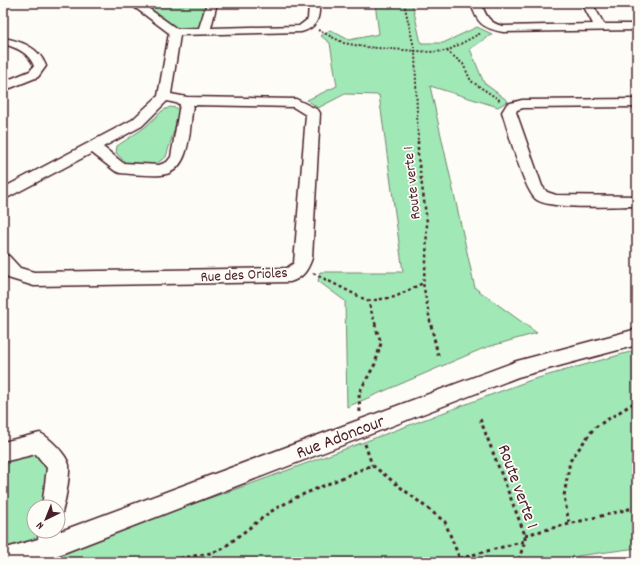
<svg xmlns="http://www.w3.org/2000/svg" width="640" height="565" viewBox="0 0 640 565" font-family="Dekko,sans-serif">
	<rect width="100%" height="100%" fill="#fdfcf7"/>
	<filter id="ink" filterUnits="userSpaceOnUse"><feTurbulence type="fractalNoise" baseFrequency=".025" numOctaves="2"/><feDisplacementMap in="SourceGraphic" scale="8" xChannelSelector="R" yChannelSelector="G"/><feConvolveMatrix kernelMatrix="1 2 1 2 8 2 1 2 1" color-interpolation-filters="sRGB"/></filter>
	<g filter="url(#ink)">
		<path fill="#a0e8b5" stroke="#758470" d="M 147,3 L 210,3 L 202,29 L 177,31 L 143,5 Z
			M 375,3 L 412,3 L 421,43 L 443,43 L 477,27 L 492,34 L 470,49 L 484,83 L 508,101 L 498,107 L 430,86 L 475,288 L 537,333 L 484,348 L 347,407 L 345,301 L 318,281 L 320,272 L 403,272 L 379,95 L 345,94 L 318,108 L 307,100 L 337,86 L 330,43 L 321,36 L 330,30 L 349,40 L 379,34 Z
			M 170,107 L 177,108 L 180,111 L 166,157 L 154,165 L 126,163 L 116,153 L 117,146 L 144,128 L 162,111 Z
			M 637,350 L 637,548 L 577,556 L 578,562 L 24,562 L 256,482 L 531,380 Z
			M 37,449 L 52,468 L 47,507 L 34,507 L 34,531 L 44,531 L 42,547 L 3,558 L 3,457 Z"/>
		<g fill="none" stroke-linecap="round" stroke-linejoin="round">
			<g stroke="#4a1f2b" stroke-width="3">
				<path id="minor" d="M 129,3 L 141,3 L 177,29 L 199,28 L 207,3 L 217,3 L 211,28 L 299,26 L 308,19 L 309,3 L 319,3 C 320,18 317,28 301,32 L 180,35 L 171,94 L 187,97 L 296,99 L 318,110 L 320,113 L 312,258 C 308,270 303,278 290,282 L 34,286 L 8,278 L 3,272 L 3,255 L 9,256 L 20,268 L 34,272 L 287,268 L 294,263 L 306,115 L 293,107 L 193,105 C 189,128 192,172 161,175 C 148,176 133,174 120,173 L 115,171 L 92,153 L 3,200 L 3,188 L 132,120 L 158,96 L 169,33 ZM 167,101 L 180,104 L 171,157 L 167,162 L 159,165 L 123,163 L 103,147 L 142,126 Z
					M 471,3 L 481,3 C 486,16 489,23 503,26 L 593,24 L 582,3 L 592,3 L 604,24 L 637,24 L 637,30 L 503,32 C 482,28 477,23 471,3 Z
					M 3,38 C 21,41 39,47 46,66 L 38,77 L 3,91 L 3,82 L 30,71 L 34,66 C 29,53 16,47 3,44 Z
					M 637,99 L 637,107 L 523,108 L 517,110 L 516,112 L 542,186 L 547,192 L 556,195 L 637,196 L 637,206 C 615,206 553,210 537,200 C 524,192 508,129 502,112 L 507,104 L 522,100 Z
					M 637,329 L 637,345 L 518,377 L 48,559 L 37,562 L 3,562 L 3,549 L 38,539 L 39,531 L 58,531 L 58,523 L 61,531 L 517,361 Z
					M 40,433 C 49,437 67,455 69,465 C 70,475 65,506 61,515 L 58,516 L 58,507 L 42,507 L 47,468 L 36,454 L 3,462 L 3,442 Z"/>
			</g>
			<path stroke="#4a1f2b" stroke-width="2" stroke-dasharray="2 2" stroke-linecap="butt" d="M 404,3 L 415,52 L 418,142
				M 318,30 L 344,43 L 365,47 L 430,52 L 447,51 L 481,33
				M 447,51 L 463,64 L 471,81 L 501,101"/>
			<path stroke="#4a1f2b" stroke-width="2.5" stroke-dasharray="3 3" stroke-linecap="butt" d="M 418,141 L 418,157 L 427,222 L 426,262 L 423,283 L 431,326
				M 313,273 L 368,301 L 376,326
				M 368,301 L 395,297 L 423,283"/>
			<path stroke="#4a1f2b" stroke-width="3" stroke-dasharray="3.5 3.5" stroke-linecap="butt" d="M 431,325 L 439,359
				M 360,412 L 359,393 L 375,364 L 381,343 L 375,325
				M 480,419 L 525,535 L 525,541 L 518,562
				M 365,444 L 372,465
				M 569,523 L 564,496 L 570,461 L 594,428 L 637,401
				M 525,535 L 637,507
				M 159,562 L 211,553 L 222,549 L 270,512 L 297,497 L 372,465 L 445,522 L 461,562
				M 446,562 L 525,541"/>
			<use href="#minor" fill="#fdfcf7" fill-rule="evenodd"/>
		</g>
	</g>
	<g text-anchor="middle" stroke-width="3.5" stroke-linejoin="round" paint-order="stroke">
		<g font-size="15" fill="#4a1f2b" stroke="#fdfcf7">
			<text transform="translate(411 183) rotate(-96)" y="5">Route verte 1</text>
			<text transform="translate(244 274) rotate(-3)" y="5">Rue des Orioles</text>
		</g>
		<g font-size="18" fill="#4a1f2b" stroke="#fdfcf7">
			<text transform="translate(340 436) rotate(-21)" y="6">Rue Adoncour</text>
			<text transform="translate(519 486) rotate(70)" y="6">Route verte 1</text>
		</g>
	</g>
	<rect width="640" height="565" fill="none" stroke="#fdfcf7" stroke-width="16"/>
	<rect x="8" y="8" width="624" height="549" fill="none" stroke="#4a1f2b" stroke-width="1.5" filter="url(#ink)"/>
	<g transform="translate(46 519) rotate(223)"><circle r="19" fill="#fdfcf7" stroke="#b5a4a5"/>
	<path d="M0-3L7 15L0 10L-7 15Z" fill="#4a1f2b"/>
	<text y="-6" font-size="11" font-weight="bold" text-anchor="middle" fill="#4a1f2b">N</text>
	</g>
</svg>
